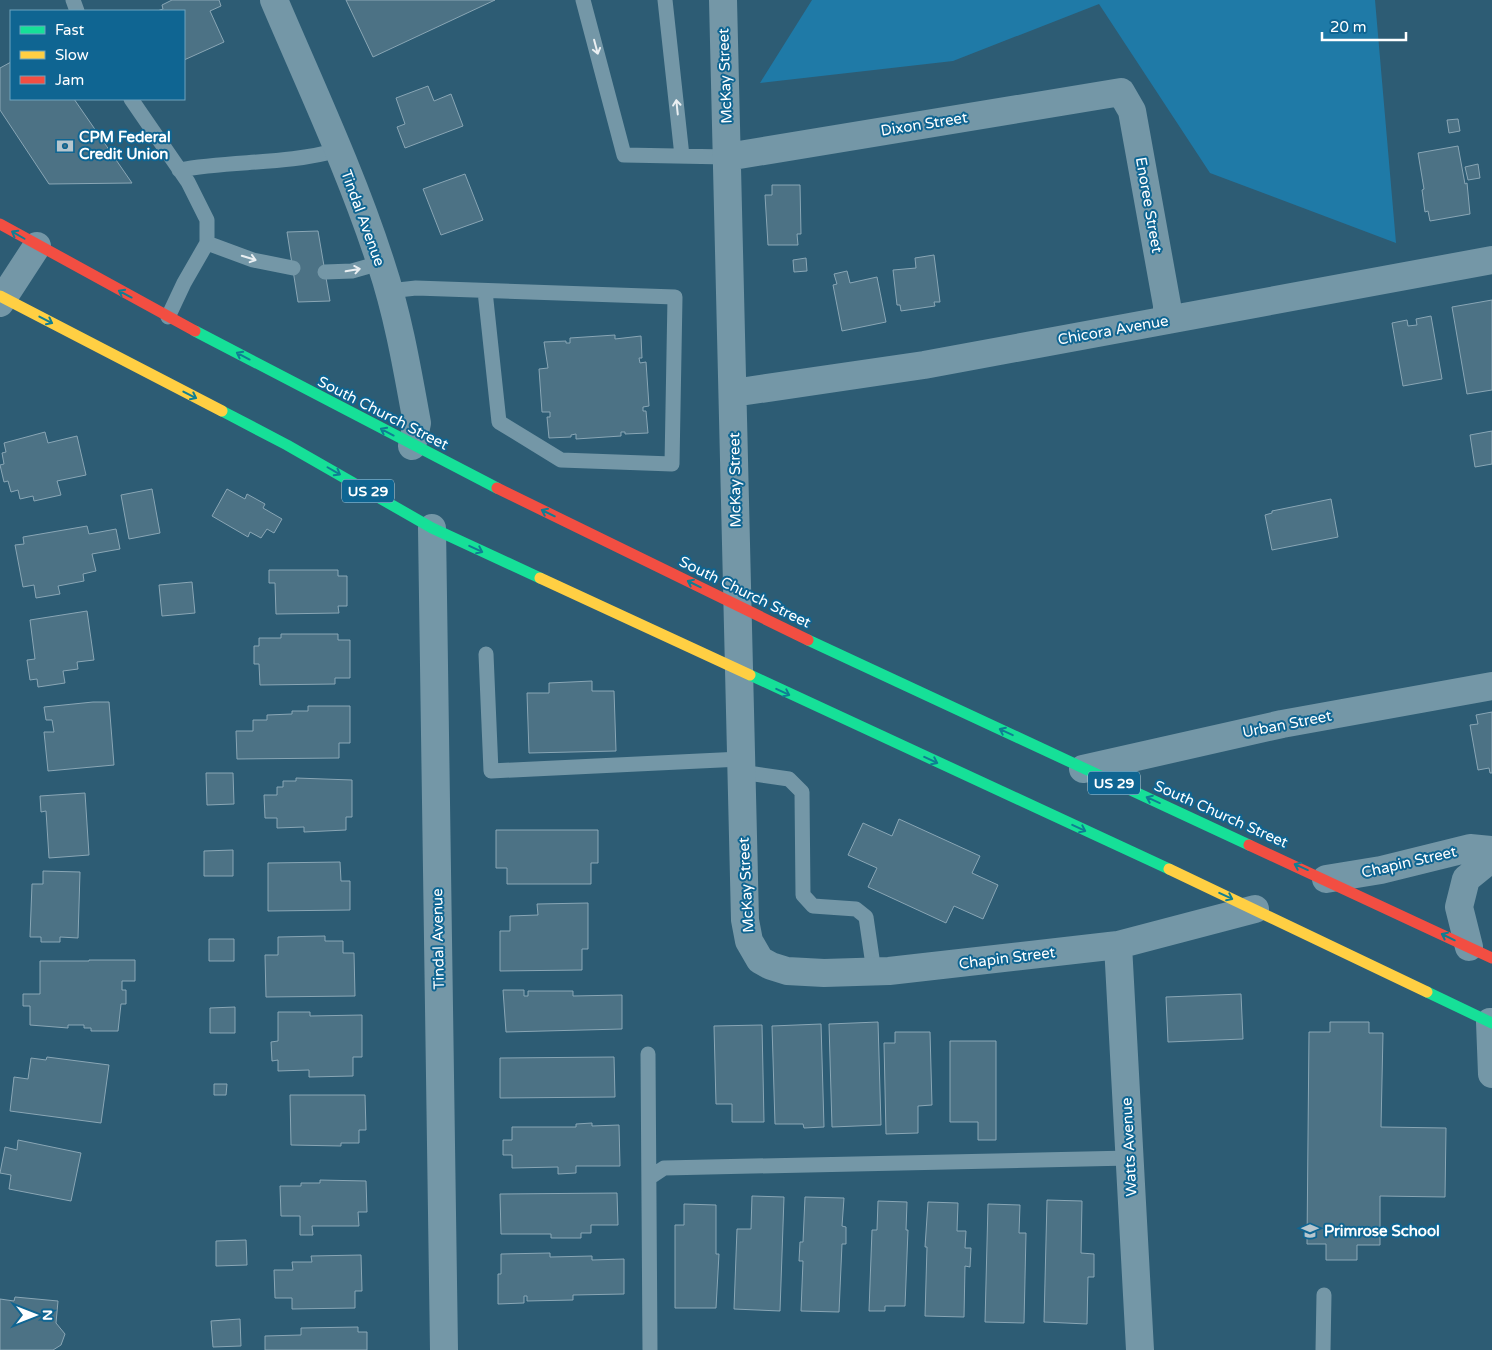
<svg xmlns="http://www.w3.org/2000/svg" width="1492" height="1350" viewBox="0 0 1492 1350" font-family="'Varela Round',sans-serif">
	<rect width="100%" height="100%" fill="#2d5c74"/>
	<path fill="#1f7aa7" d="M 812,0 L 1375,0 L 1396,243 L 1210,173 L 1099,4 L 953,61 L 760,83 Z"/>
	<path fill="#4c7285" stroke="#89a6b5" d="M 172,0 L 219,0 L 221,6 L 210,11 L 224,42 L 184,60 L 184,11 L 157,11 L 163,9 L 162,5 Z
		M 346,0 L 495,0 L 373,57 Z
		M 11,62 L 11,99 L 74,99 L 132,183 L 49,184 L 0,110 L 0,68 Z
		M 428,86 L 434,101 L 451,94 L 463,126 L 405,148 L 397,127 L 405,124 L 396,98 Z
		M 1458,119 L 1460,131 L 1449,133 L 1447,120 Z
		M 1458,146 L 1465,184 L 1467,183 L 1470,214 L 1430,221 L 1428,211 L 1425,212 L 1422,190 L 1424,189 L 1418,153 Z
		M 1478,164 L 1480,178 L 1468,180 L 1465,167 Z
		M 465,174 L 483,220 L 441,235 L 423,189 Z
		M 772,185 L 800,185 L 801,234 L 797,234 L 798,245 L 768,245 L 765,195 L 772,195 Z
		M 318,231 L 330,301 L 298,302 L 287,232 Z
		M 934,255 L 940,302 L 934,302 L 935,306 L 901,311 L 900,305 L 897,305 L 893,270 L 916,268 L 915,258 Z
		M 806,258 L 807,271 L 794,272 L 793,260 Z
		M 847,271 L 850,283 L 877,277 L 886,322 L 842,331 L 833,285 L 837,284 L 834,274 Z
		M 1492,300 L 1492,390 L 1467,394 L 1452,307 Z
		M 1431,316 L 1442,379 L 1403,386 L 1392,323 L 1407,320 L 1408,326 L 1417,325 L 1416,319 Z
		M 615,335 L 615,339 L 641,336 L 642,358 L 639,358 L 640,363 L 646,362 L 649,406 L 643,407 L 643,411 L 646,411 L 648,433 L 625,434 L 625,432 L 621,432 L 621,436 L 576,439 L 576,434 L 571,435 L 571,437 L 549,438 L 547,417 L 550,417 L 550,412 L 542,412 L 539,369 L 548,368 L 544,342 L 566,341 L 566,343 L 570,343 L 570,338 Z
		M 1492,431 L 1492,464 L 1475,467 L 1470,435 Z
		M 45,432 L 48,443 L 77,436 L 86,475 L 57,481 L 61,495 L 34,501 L 33,496 L 20,499 L 18,490 L 11,492 L 8,481 L 4,482 L 0,465 L 4,464 L 2,453 L 6,452 L 4,443 Z
		M 152,489 L 160,533 L 129,539 L 121,495 Z
		M 227,489 L 245,499 L 247,494 L 265,504 L 263,508 L 282,519 L 274,533 L 267,529 L 261,538 L 250,532 L 248,537 L 212,516 Z
		M 1331,499 L 1338,537 L 1272,550 L 1265,515 L 1272,513 L 1272,511 Z
		M 87,526 L 89,534 L 116,529 L 120,549 L 92,554 L 96,571 L 83,574 L 84,581 L 58,586 L 60,594 L 36,598 L 34,585 L 23,587 L 15,545 L 24,544 L 23,537 Z
		M 269,570 L 338,570 L 338,576 L 347,576 L 347,606 L 338,606 L 339,613 L 276,614 L 275,583 L 269,583 Z
		M 192,582 L 195,613 L 162,616 L 159,585 Z
		M 87,611 L 94,660 L 77,662 L 78,669 L 63,671 L 65,683 L 38,687 L 37,679 L 30,680 L 27,660 L 35,659 L 30,620 Z
		M 281,634 L 338,634 L 338,640 L 350,640 L 350,678 L 335,678 L 335,684 L 260,685 L 259,664 L 254,664 L 254,646 L 259,646 L 259,638 L 281,638 Z
		M 592,681 L 592,691 L 614,691 L 616,751 L 529,753 L 527,693 L 549,693 L 549,683 Z
		M 93,702 L 109,702 L 114,765 L 48,771 L 44,732 L 54,732 L 52,720 L 46,720 L 44,707 Z
		M 308,706 L 350,706 L 350,743 L 339,743 L 339,758 L 237,759 L 236,731 L 253,731 L 253,720 L 267,720 L 267,715 L 292,714 L 292,711 L 308,711 Z
		M 1492,712 L 1492,773 L 1490,773 L 1489,768 L 1478,770 L 1470,725 L 1478,724 L 1476,715 Z
		M 206,773 L 233,773 L 234,804 L 207,805 Z
		M 296,778 L 352,780 L 352,817 L 346,817 L 346,830 L 304,832 L 304,827 L 277,828 L 277,818 L 265,818 L 264,795 L 277,795 L 277,787 L 283,787 L 283,781 L 296,781 Z
		M 85,793 L 89,855 L 49,858 L 46,811 L 41,812 L 40,796 Z
		M 899,819 L 980,856 L 972,873 L 998,885 L 983,919 L 954,906 L 946,923 L 868,887 L 877,868 L 848,855 L 863,823 L 892,836 Z
		M 496,830 L 598,830 L 598,863 L 591,863 L 591,884 L 507,884 L 507,868 L 496,868 Z
		M 233,850 L 233,876 L 204,876 L 204,851 Z
		M 340,862 L 341,881 L 350,881 L 350,910 L 268,911 L 268,863 Z
		M 43,871 L 80,872 L 78,938 L 60,937 L 60,942 L 41,942 L 41,937 L 30,937 L 32,884 L 43,884 Z
		M 588,903 L 588,949 L 582,949 L 582,970 L 500,971 L 500,931 L 510,931 L 510,916 L 538,915 L 537,904 Z
		M 325,936 L 325,941 L 343,941 L 343,953 L 354,953 L 355,996 L 266,997 L 265,955 L 278,955 L 278,937 Z
		M 209,939 L 234,939 L 234,961 L 209,961 Z
		M 89,960 L 135,960 L 135,981 L 122,981 L 122,990 L 126,990 L 126,1004 L 121,1004 L 118,1031 L 91,1031 L 91,1028 L 84,1028 L 84,1025 L 68,1025 L 68,1028 L 30,1025 L 30,1006 L 23,1006 L 23,994 L 40,994 L 40,961 L 89,961 Z
		M 503,990 L 524,990 L 524,996 L 528,996 L 528,991 L 573,991 L 573,996 L 622,995 L 622,1029 L 506,1032 Z
		M 1241,994 L 1243,1039 L 1168,1042 L 1166,997 Z
		M 235,1007 L 235,1033 L 210,1033 L 210,1008 Z
		M 278,1012 L 310,1012 L 310,1016 L 362,1015 L 362,1057 L 353,1057 L 353,1076 L 309,1077 L 309,1070 L 278,1071 L 278,1060 L 272,1061 L 271,1042 L 278,1041 Z
		M 878,1022 L 881,1125 L 832,1127 L 829,1024 Z
		M 1330,1022 L 1369,1022 L 1369,1033 L 1383,1033 L 1381,1127 L 1446,1128 L 1445,1197 L 1380,1196 L 1380,1245 L 1357,1245 L 1357,1260 L 1326,1260 L 1326,1244 L 1307,1244 L 1309,1032 L 1330,1032 Z
		M 821,1024 L 824,1127 L 804,1128 L 803,1124 L 775,1124 L 772,1026 Z
		M 762,1025 L 764,1122 L 732,1122 L 732,1104 L 716,1104 L 714,1026 Z
		M 895,1032 L 930,1032 L 932,1105 L 918,1106 L 918,1133 L 886,1134 L 884,1043 L 895,1043 Z
		M 950,1041 L 996,1041 L 996,1140 L 978,1140 L 978,1122 L 950,1122 Z
		M 47,1057 L 109,1065 L 101,1123 L 10,1111 L 14,1077 L 28,1079 L 31,1058 L 46,1060 Z
		M 614,1057 L 615,1097 L 500,1098 L 500,1058 Z
		M 214,1084 L 227,1084 L 226,1095 L 214,1095 Z
		M 290,1095 L 365,1095 L 366,1130 L 359,1130 L 359,1143 L 341,1143 L 341,1146 L 291,1145 Z
		M 592,1123 L 592,1126 L 619,1125 L 620,1166 L 576,1166 L 576,1173 L 558,1174 L 558,1167 L 512,1168 L 512,1155 L 503,1155 L 503,1140 L 512,1140 L 512,1127 L 576,1127 L 576,1124 Z
		M 18,1140 L 81,1153 L 71,1201 L 9,1189 L 11,1175 L 0,1173 L 5,1147 L 17,1150 Z
		M 320,1180 L 366,1181 L 367,1212 L 358,1212 L 359,1226 L 312,1226 L 313,1235 L 300,1235 L 300,1216 L 281,1216 L 280,1186 L 301,1186 L 301,1183 L 320,1183 Z
		M 617,1193 L 618,1225 L 591,1225 L 591,1233 L 581,1233 L 581,1238 L 551,1238 L 551,1234 L 501,1234 L 500,1194 Z
		M 752,1196 L 784,1197 L 780,1311 L 734,1309 L 737,1229 L 751,1229 Z
		M 805,1197 L 844,1198 L 842,1226 L 846,1227 L 846,1244 L 842,1244 L 839,1312 L 801,1311 L 803,1261 L 799,1261 L 800,1242 L 803,1242 Z
		M 1047,1200 L 1082,1201 L 1081,1253 L 1094,1254 L 1094,1277 L 1088,1277 L 1087,1324 L 1044,1322 Z
		M 878,1201 L 907,1202 L 906,1230 L 908,1230 L 905,1306 L 885,1306 L 885,1311 L 869,1311 L 872,1230 L 877,1230 Z
		M 928,1202 L 958,1203 L 957,1231 L 966,1231 L 965,1248 L 971,1248 L 970,1267 L 965,1266 L 964,1317 L 925,1316 L 927,1247 L 925,1247 Z
		M 684,1204 L 716,1205 L 716,1254 L 719,1254 L 716,1308 L 675,1308 L 675,1225 L 684,1225 Z
		M 988,1204 L 1020,1205 L 1019,1233 L 1026,1233 L 1024,1323 L 985,1322 Z
		M 246,1240 L 247,1265 L 216,1266 L 216,1241 Z
		M 550,1253 L 550,1257 L 592,1256 L 592,1260 L 624,1259 L 624,1294 L 573,1295 L 573,1300 L 527,1301 L 527,1296 L 524,1296 L 524,1303 L 498,1304 L 498,1274 L 501,1274 L 501,1254 Z
		M 361,1255 L 362,1291 L 355,1291 L 355,1308 L 292,1309 L 292,1298 L 275,1298 L 274,1270 L 293,1270 L 292,1262 L 312,1262 L 311,1256 Z
		M 15,1297 L 58,1301 L 56,1323 L 65,1334 L 61,1345 L 53,1350 L 0,1350 L 0,1299 L 14,1301 Z
		M 240,1319 L 241,1346 L 213,1347 L 211,1321 Z
		M 358,1327 L 358,1332 L 367,1332 L 367,1350 L 265,1350 L 265,1336 L 301,1335 L 301,1328 Z"/>
	<g fill="none" stroke-linecap="round" stroke-linejoin="round">
		<path stroke="#7497a7" stroke-width="15" d="M 73,0 L 77,11
			M 583,0 L 624,155 L 727,157
			M 665,0 L 682,156
			M 131,99 L 188,182 L 207,220 L 207,243 L 184,283 L 168,317
			M 179,170 C 231,160 286,165 338,150
			M 207,243 L 253,260 L 293,268
			M 325,272 L 352,271 L 380,263
			M 389,291 L 416,288 L 675,297 L 672,464 L 561,460 L 499,422 L 485,291
			M 486,654 L 491,771 L 741,759
			M 741,772 L 789,779 L 802,792 L 803,895 L 813,906 L 856,909 L 866,917 L 874,972
			M 648,1054 L 650,1350
			M 649,1178 L 664,1168 L 1130,1158
			M 1323,1350 L 1324,1295"/>
		<path stroke="#7497a7" stroke-width="28" d="M 274,0 C 311,87 352,174 381,264 C 397,312 406,362 415,412 L 417,423 L 412,446
			M 723,0 L 745,920 L 749,941 L 760,960 L 771,966 L 787,971 L 824,973 L 889,971 L 1118,945 L 1255,909
			M 727,157 L 1121,92 L 1132,111 L 1167,305 L 1167,320
			M 0,303 L 37,246
			M 733,393 L 924,365 L 1492,260
			M 432,528 L 444,1350
			M 1083,769 L 1282,724 L 1492,686
			M 1326,879 L 1381,870 L 1470,848 L 1492,850
			M 1118,945 L 1140,1350
			M 1469,947 L 1459,907 L 1466,879 L 1492,858
			M 1490,1022 L 1492,1074"/>
		<path stroke="#16e098" stroke-width="11" d="M 195,331 L 497,488
			M 222,411 L 287,445 L 432,528 L 540,578
			M 808,640 L 1249,845
			M 750,675 L 1169,869
			M 1427,992 L 1492,1023"/>
		<path stroke="#ffcf43" stroke-width="11" d="M 0,296 L 222,411
			M 540,578 L 750,675
			M 1169,869 L 1427,992"/>
		<path stroke="#f24e42" stroke-width="11" d="M 0,224 L 195,331
			M 497,488 L 808,640
			M 1249,845 L 1492,958"/>
	</g>
	<defs><path id="oneway-shaft" d="M-6 0H5M1.5-3L5.5 0L1.5 3" fill="none" stroke-width="1.6" stroke-linecap="round" stroke-linejoin="round" transform="scale(1.25)"/></defs>
	<g stroke="#eaeff2">
		<use href="#oneway-shaft" transform="translate(596 47) rotate(75)"/>
		<use href="#oneway-shaft" transform="translate(677 107) rotate(-96)"/>
		<use href="#oneway-shaft" transform="translate(249 258) rotate(17)"/>
		<use href="#oneway-shaft" transform="translate(353 270) rotate(-10)"/>
	</g>
	<g stroke="#107e93">
		<use href="#oneway-shaft" transform="translate(18 235) rotate(-150)"/>
		<use href="#oneway-shaft" transform="translate(125 294) rotate(-152)"/>
		<use href="#oneway-shaft" transform="translate(46 320) rotate(27)"/>
		<use href="#oneway-shaft" transform="translate(243 356) rotate(-152)"/>
		<use href="#oneway-shaft" transform="translate(190 395) rotate(27)"/>
		<use href="#oneway-shaft" transform="translate(387 432) rotate(-152)"/>
		<use href="#oneway-shaft" transform="translate(334 471) rotate(30)"/>
		<use href="#oneway-shaft" transform="translate(548 513) rotate(-154)"/>
		<use href="#oneway-shaft" transform="translate(476 549) rotate(25)"/>
		<use href="#oneway-shaft" transform="translate(694 584) rotate(-154)"/>
		<use href="#oneway-shaft" transform="translate(783 692) rotate(25)"/>
		<use href="#oneway-shaft" transform="translate(1006 732) rotate(-155)"/>
		<use href="#oneway-shaft" transform="translate(931 760) rotate(25)"/>
		<use href="#oneway-shaft" transform="translate(1153 800) rotate(-156)"/>
		<use href="#oneway-shaft" transform="translate(1079 828) rotate(25)"/>
		<use href="#oneway-shaft" transform="translate(1301 867) rotate(-156)"/>
		<use href="#oneway-shaft" transform="translate(1226 896) rotate(25)"/>
		<use href="#oneway-shaft" transform="translate(1448 937) rotate(-154)"/>
	</g>
	<defs>
		<g id="bank-bare" transform="scale(1.35)"><path d="M-6-4H6V4H-6ZM0-2.3a2.3 2.3 0 1 0 0 4.6a2.3 2.3 0 1 0 0-4.6Z" fill="#b6c6ce" stroke="#0f6592" stroke-width="2.5" paint-order="stroke"/></g>
		<g id="school-bare" transform="scale(1.35)"><path d="M0-5L7-2L0 1L-7-2ZM-4 1L0 2.5L4 1V4Q0 6-4 4Z" fill="#b6c6ce" stroke="#0f6592" stroke-width="2.5" paint-order="stroke"/></g>
	</defs>
	<g fill-rule="evenodd">
		<use href="#bank-bare" x="65" y="146"/>
		<use href="#school-bare" x="1310" y="1231"/>
	</g>
	<g text-anchor="middle" stroke-width="4" stroke-linejoin="round" paint-order="stroke">
		<g fill="#0f6592" stroke="#b7d1de" stroke-width="1">
			<rect x="342" y="479.5" width="52" height="23" rx="4"/>
			<rect x="1088" y="771.5" width="52" height="23" rx="4"/>
		</g>
		<g font-size="14" font-weight="bold" fill="#fff">
			<text x="368" y="496">US 29</text>
			<text x="1114" y="788">US 29</text>
		</g>
		<g font-size="15" fill="#fff" stroke="#0f6592">
			<text transform="translate(725 76) rotate(-92)" y="5">McKay Street</text>
			<text transform="translate(924 124) rotate(-9)" y="5">Dixon Street</text>
			<text transform="translate(1149 205) rotate(80)" y="5">Enoree Street</text>
			<text transform="translate(363 218) rotate(70)" y="5">Tindal Avenue</text>
			<text transform="translate(1113 330) rotate(-10)" y="5">Chicora Avenue</text>
			<text transform="translate(383 413) rotate(27)" y="5">South Church Street</text>
			<text transform="translate(735 480) rotate(-91)" y="5">McKay Street</text>
			<text transform="translate(745 592) rotate(26)" y="5">South Church Street</text>
			<text transform="translate(1287 724) rotate(-11)" y="5">Urban Street</text>
			<text transform="translate(1221 814) rotate(24)" y="5">South Church Street</text>
			<text transform="translate(1409 862) rotate(-13)" y="5">Chapin Street</text>
			<text transform="translate(746 885) rotate(-93)" y="5">McKay Street</text>
			<text transform="translate(438 939) rotate(-91)" y="5">Tindal Avenue</text>
			<text transform="translate(1007 958) rotate(-7)" y="5">Chapin Street</text>
			<text transform="translate(1129 1147) rotate(-93)" y="5">Watts Avenue</text>
		</g>
		<g font-size="15" font-weight="bold" fill="#fff" stroke="#0f6592" text-anchor="start">
			<text x="79" y="142">CPM Federal<tspan x="79" dy="17">Credit Union</tspan></text>
			<text x="1324" y="1236">Primrose School</text>
		</g>
	</g>
	<rect x="10" y="10" width="175" height="90" fill="#0f6592" stroke="#6fa3be"/>
	<rect x="20" y="26" width="25" height="8" fill="#16e098" stroke="#6fa3be"/>
	<text x="55" y="35" font-size="15" fill="#ffffff">Fast</text>
	<rect x="20" y="51" width="25" height="8" fill="#ffcf43" stroke="#6fa3be"/>
	<text x="55" y="60" font-size="15" fill="#ffffff">Slow</text>
	<rect x="20" y="76" width="25" height="8" fill="#f24e42" stroke="#6fa3be"/>
	<text x="55" y="85" font-size="15" fill="#ffffff">Jam</text>
	<g transform="translate(35 1315) rotate(90)" stroke="#0f6592" stroke-width="4" paint-order="stroke">
	<path d="M0-4L9 19L0 12L-9 19Z" fill="#ffffff"/>
	<text y="-8" font-size="14" font-weight="bold" text-anchor="middle" fill="#ffffff">N</text>
	</g>
	<path d="M1322 32v8h84v-8" fill="none" stroke="#ffffff" stroke-width="2.5"/>
	<text x="1330" y="32" font-size="15" fill="#ffffff" stroke="#0f6592" stroke-width="4" paint-order="stroke">20 m</text>
</svg>
